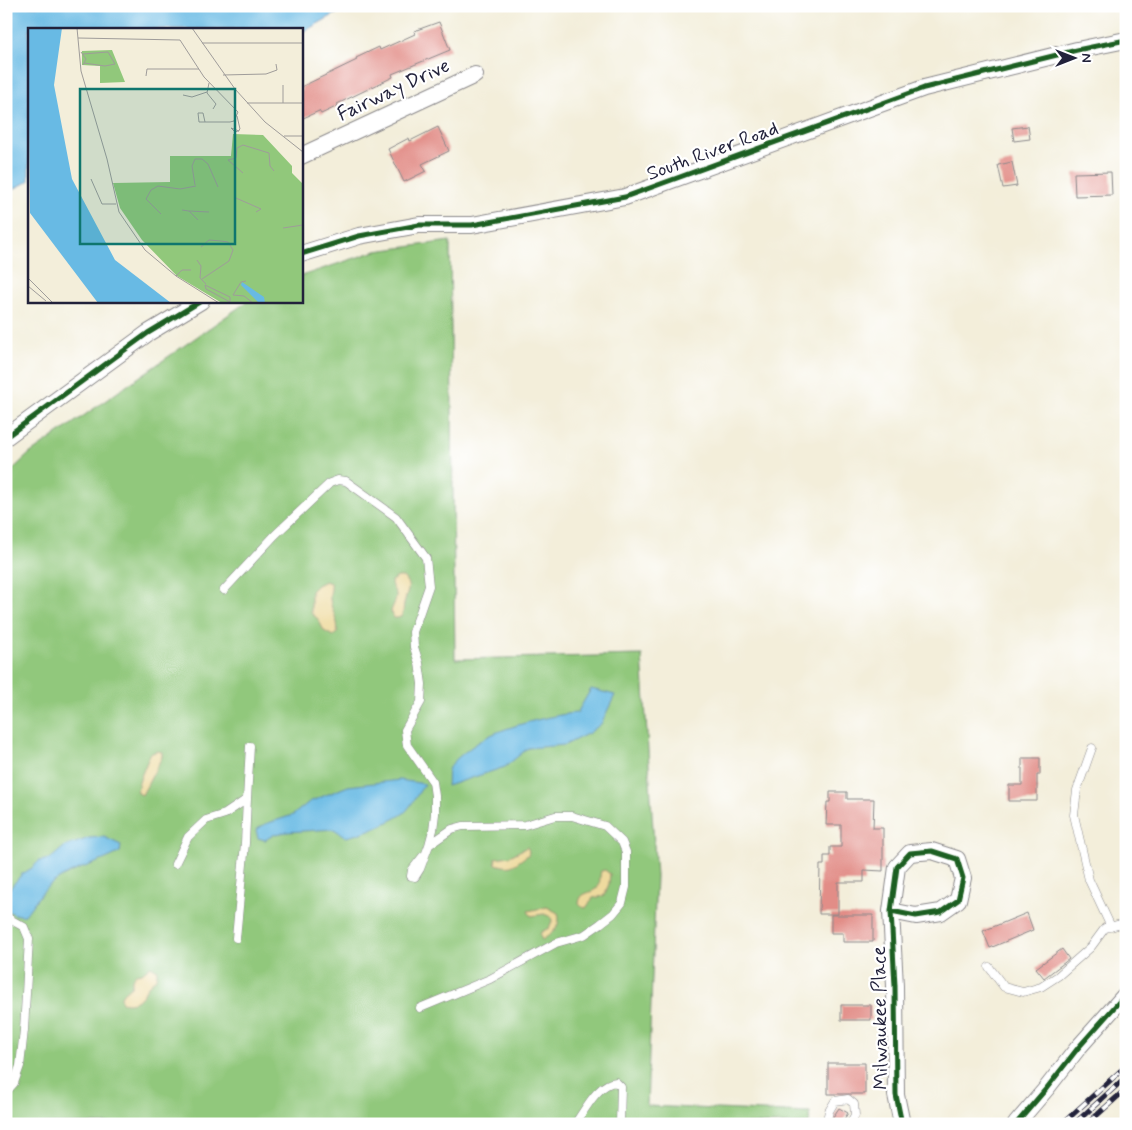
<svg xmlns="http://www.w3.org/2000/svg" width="1132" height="1130" viewBox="0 0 1132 1130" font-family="Mynerve,sans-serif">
	<rect width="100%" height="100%" fill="#fff"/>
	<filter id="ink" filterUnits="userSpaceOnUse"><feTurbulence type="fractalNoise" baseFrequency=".02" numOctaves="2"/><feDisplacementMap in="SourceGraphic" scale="10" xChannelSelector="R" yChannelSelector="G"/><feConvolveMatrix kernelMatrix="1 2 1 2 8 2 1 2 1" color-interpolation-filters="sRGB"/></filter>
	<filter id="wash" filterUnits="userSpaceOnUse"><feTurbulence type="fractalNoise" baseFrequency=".0096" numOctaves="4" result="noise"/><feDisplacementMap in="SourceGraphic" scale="20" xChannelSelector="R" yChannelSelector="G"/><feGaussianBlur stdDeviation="1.12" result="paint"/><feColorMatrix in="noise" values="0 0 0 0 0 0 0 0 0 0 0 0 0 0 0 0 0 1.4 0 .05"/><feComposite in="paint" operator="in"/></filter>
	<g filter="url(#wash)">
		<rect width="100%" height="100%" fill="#f3eeda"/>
		<path fill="#91c87b" stroke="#5a755b" d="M 450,241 L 455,659 L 642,655 L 656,876 L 647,1106 L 810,1113 L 809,1124 L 6,1124 L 6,476 L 29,454 L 248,301 L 301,301 L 301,276 L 376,251 Z"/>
		<path fill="#eeda9e" stroke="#887e6c" d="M 398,577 L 403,577 C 413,587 406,593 404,604 C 403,608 404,611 402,616 L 398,618 L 393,618 L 391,612 C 392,606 397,601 396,594 C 394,589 391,588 391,581 Z
			M 325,581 L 330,583 C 333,589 329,592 330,599 C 331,611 340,621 337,633 L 333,636 L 324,631 L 318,619 L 311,613 L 311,591 L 317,585 Z
			M 157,751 L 162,752 L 162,757 L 142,795 L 138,793 C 135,786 147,764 150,754 Z
			M 527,847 L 529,851 L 528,855 C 514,864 513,870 496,864 L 495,858 L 510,856 Z
			M 605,870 L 610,874 L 609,884 L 604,896 L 593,898 L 586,908 L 582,907 L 579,904 C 580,891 589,895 597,888 C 601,884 599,877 601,871 Z
			M 547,907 L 558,913 C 562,926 552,934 542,940 L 540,936 L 541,932 L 549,928 L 552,921 L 551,917 L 544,914 L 531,916 L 528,911 Z
			M 151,966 L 157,970 C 157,980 154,980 148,986 C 145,989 146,990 144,994 C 139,1001 130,1005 122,1002 L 120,998 L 123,993 L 132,985 L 132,979 L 136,974 L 142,973 Z"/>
		<path fill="#68bae4" stroke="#456e90" d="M 6,6 L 350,6 L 301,33 L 301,29 L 29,29 L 29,181 L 6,193 Z
			M 591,689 L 615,695 L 601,724 L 589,733 L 565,745 L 528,748 L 505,767 L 447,786 C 448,781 447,775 448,770 C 452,759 483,738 493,734 C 513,725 556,714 577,713 Z
			M 400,780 L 425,784 C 418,792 414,802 407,810 C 400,819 359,835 346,837 L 334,829 L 287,832 L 275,834 L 265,840 L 258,838 L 256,830 L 265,824 L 293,815 L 309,802 L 348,786 Z
			M 104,837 L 121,845 L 120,852 C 99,864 74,868 54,882 C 42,890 34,903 25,915 C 18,916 12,914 6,909 L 6,893 L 22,874 L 32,868 L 39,861 L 50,859 L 64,847 L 89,838 Z"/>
		<g id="blocks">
			<path fill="#e28d87" d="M 439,22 L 450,50 L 392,74 L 393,77 L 337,104 L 338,106 L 321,114 L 319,111 L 301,119 L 301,87 L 357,60 L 356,58 L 379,47 L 380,50 L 415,34 L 414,31 Z
				M 1028,126 L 1030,139 L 1014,141 L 1012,128 Z
				M 438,127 L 449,151 L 422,164 L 426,171 L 404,182 L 388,149 L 409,138 L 410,141 Z
				M 1012,162 L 1017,186 L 1003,188 L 998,165 Z
				M 1111,172 L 1112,195 L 1075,196 L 1074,173 Z
				M 1022,758 L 1040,758 L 1040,775 L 1037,775 L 1037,801 L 1009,801 L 1009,785 L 1022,785 Z
				M 830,792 L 847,792 L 847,799 L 874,799 L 873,828 L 883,828 L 883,871 L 864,870 L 864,882 L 838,882 L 838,914 L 819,914 L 820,865 L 824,865 L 824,856 L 830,856 L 830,847 L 841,847 L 841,825 L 826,825 L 827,802 L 830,802 Z
				M 1027,913 L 1033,930 L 990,948 L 983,931 Z
				M 831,915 L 873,915 L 873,942 L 843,942 L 843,933 L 831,933 Z
				M 1062,949 L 1069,959 L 1044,978 L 1036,968 Z
				M 841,1005 L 871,1005 L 871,1020 L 841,1020 Z
				M 828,1063 L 865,1063 L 865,1094 L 828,1094 Z
				M 839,1108 L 848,1113 L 841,1124 L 832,1124 L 833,1117 Z"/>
		</g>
	</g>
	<g filter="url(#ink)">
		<use href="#blocks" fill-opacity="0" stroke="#8a888a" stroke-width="1"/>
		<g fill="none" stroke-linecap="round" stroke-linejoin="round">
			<g stroke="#8a888a" stroke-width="9">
				<path id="lane" d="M 224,590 L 275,535 L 330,483 L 338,480 L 346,481 L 396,517 L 426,558 L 429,586 L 413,632 L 414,647 L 419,663 L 422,684 L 421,702 L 405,730 L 407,745 L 433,782 L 435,796 L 435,814 L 433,830 L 429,845
					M 1092,748 L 1077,790 L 1074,815 L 1089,880 L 1111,927
					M 175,864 L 188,837 L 206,820 L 225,814 L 247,799 L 250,746
					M 6,917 L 24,927 L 29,939 L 24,1030 L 20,1066 L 14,1083 L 6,1092
					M 236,938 L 245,843 L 247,799
					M 989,967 L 1004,987 L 1023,992 L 1041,987 L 1058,976 L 1091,947 L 1105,928 L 1126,923
					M 420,1008 L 490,979 L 556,943 L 584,935 L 600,924 L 613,914 L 622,903 L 626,887 L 626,852 L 622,842 L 605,826 L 572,816 L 555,816 L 525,825 L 463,826 L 452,829 L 429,845 L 420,869 L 415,877 L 411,876 L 412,870 L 423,856
					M 575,1124 C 585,1110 598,1083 616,1082 L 621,1087 L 620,1124
					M 826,1124 L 829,1111 L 835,1101 L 848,1099 L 854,1104 L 855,1115 L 850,1124"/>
			</g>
			<g stroke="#8a888a" stroke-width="18">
				<path id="street" d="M 301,156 L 475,75
					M 301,254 L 359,236 L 419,225 L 472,225 L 625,197 L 924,88 L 1077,50 L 1126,40
					M 6,437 L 148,333 L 201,301
					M 891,911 L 916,916 L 941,912 L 958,900 L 963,878 L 957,859 L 932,851 L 910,853 L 897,867 L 891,911 L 895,986 L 896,1095 L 902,1124
					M 1016,1124 L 1046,1089 L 1078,1048 L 1126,994"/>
			</g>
			<use href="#lane" stroke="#fff" stroke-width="8"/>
			<use href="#street" stroke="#fff" stroke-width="16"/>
			<g stroke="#22223b" stroke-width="5.5">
				<path id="rail" d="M 1062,1124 L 1126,1066
					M 1074,1124 L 1126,1077
					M 1087,1124 L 1126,1089"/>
			</g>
			<use href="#rail" stroke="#fff" stroke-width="4" stroke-dasharray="11" stroke-linecap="butt"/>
			<g stroke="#fff" stroke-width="8">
				<path id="cycleway" d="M 301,254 L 359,236 L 419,225 L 472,225 L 625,197 L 924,88 L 1077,50 L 1126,40
					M 6,437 L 148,333 L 201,301
					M 891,911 L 916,916 L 941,912 L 958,900 L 963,878 L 957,859 L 932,851 L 910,853 L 897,867 L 891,911 L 895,986 L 896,1095 L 902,1124
					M 1016,1124 L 1046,1089 L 1078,1048 L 1126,994"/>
			</g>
			<use href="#cycleway" stroke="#1b5e20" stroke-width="5"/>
		</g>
	</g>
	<g text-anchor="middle" stroke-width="4.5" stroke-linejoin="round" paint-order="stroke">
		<g font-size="20" fill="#22223b" stroke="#fff">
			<text transform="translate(393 89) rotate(-25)" y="7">Fairway Drive</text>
			<text transform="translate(712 150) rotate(-20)" y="7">South River Road</text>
			<text transform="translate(879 1018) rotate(-91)" y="7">Milwaukee Place</text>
		</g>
	</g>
	<g transform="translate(28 28)">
		<rect width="275" height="275" fill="#f3eeda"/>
		<path d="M 84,22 L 97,54 L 72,55 L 72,38 L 54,37 L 54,23 ZM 205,106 L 235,107 L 264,138 L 264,145 L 275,156 L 275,275 L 194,275 L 149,248 L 114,212 L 92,180 L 85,155 L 142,154 L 142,128 L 203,128 Z" fill="#91c87b"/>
		<path d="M 0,0 L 34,0 L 26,57 L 44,151 L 87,232 L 143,275 L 70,275 L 2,185 ZM 214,254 L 236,269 L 237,275 L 231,275 L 213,257 Z" fill="#68bae4"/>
		<path fill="none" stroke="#9f9c9a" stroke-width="1" d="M 49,0 L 53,43 L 79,131 L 91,184 L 117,222 L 148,248 L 191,275M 164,0 L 207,61 L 237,94 L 275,124M 50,10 L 152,12 L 176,49 L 210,84 L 206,93 L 202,94 L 171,94 L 170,85 L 175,85 L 177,94M 174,15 L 275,15M 53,24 L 58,31 L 55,37M 55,26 L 80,24 L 87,36 L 77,38 L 56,35M 195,47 L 238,46 L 249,42 L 248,36M 118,48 L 119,41 L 171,41M 181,55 L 179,65 L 188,76 L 185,81M 155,67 L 164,69 L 179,64M 219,75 L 275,75M 255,75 L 255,57M 209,88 L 212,101 L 211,102 L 211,103 L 210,103 L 207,104 L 203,100 L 211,103M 256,108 L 275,108M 215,145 L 200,132 L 208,130 L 209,120 L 215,117 L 241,125 L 242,138 L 246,143M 63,151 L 74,176 L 88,176M 167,157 L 164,138 L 167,131 L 174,131 L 180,136 L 190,159M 208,170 L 233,181 L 228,184M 154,182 L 161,183 L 170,192M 161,183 L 181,184M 133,186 L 118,171 L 123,162 L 130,158 L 152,161 L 168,158M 255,200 L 275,197M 173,219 L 181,212 L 193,213 L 200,214 L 205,222 L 201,233 L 174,251M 169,232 L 173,238 L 172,250 L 178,256M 148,248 L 154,242 L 163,242M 0,250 L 25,275M 218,253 L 213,254 L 205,267 L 216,268 L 225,275M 177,257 L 202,269 L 202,274 L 178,261 ZM 0,258 L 18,273"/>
		<path fill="#0f766e" fill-opacity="0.15" stroke="#0f766e" stroke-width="2.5" d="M 52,61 L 207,61 L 207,216 L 52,216 Z"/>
		<rect width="275" height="275" fill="none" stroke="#22223b" stroke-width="2.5"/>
	</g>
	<rect width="1132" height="1130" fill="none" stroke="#fff" stroke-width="25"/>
	<g transform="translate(1074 58) rotate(90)" stroke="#ffffff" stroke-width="4" paint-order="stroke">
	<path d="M0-4L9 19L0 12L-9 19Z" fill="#22223b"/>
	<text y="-8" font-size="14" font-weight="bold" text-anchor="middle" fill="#22223b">N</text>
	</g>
</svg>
